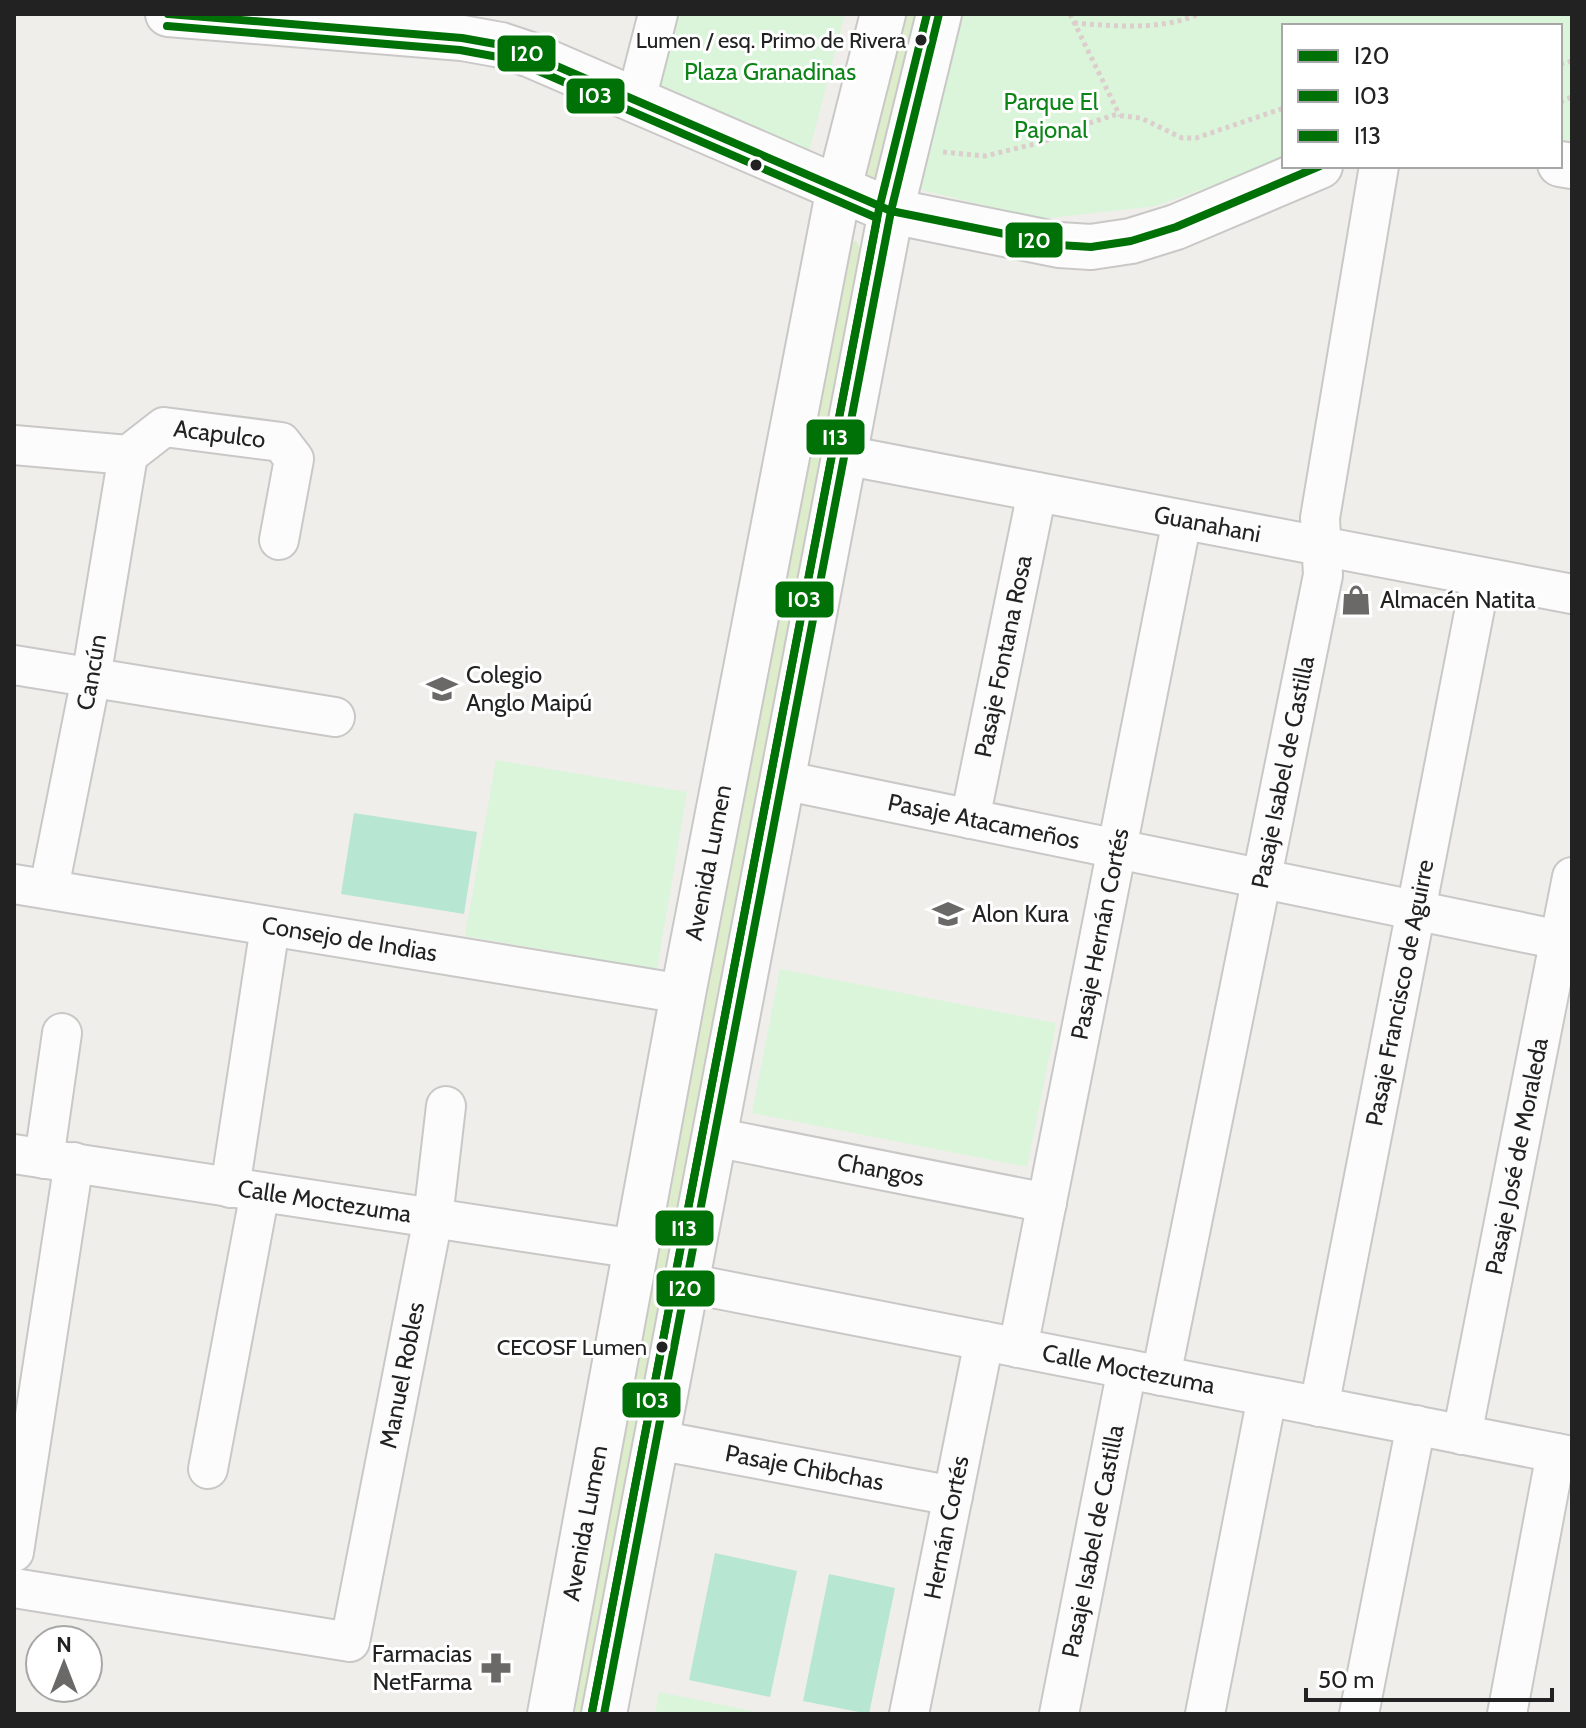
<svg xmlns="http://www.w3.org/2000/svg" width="1586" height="1728" viewBox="0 0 1586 1728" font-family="Cabin,sans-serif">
	<rect width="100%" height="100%" fill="#f0eeeb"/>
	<path fill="#ddeccb" d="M 903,14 L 922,14 L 880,177 L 871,183 L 862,175 Z
		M 856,240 L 867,263 L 590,1714 L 565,1714 L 844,249 Z"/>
	<path fill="#daf5da" d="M 672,14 L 845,14 L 809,152 L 654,85 Z
		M 962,14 L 1572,14 L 1572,143 L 1560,142 L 1560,26 L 1284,26 L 1284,160 L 1156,206 L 1042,219 L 917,189 Z
		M 496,760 L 687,792 L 657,969 L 465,936 Z
		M 780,969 L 1056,1023 L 1027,1167 L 752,1113 Z
		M 659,1692 L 767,1714 L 655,1714 Z"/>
	<path fill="#b7e6d2" d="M 354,813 L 477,832 L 464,914 L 341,894 Z
		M 715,1553 L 797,1571 L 770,1697 L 689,1680 Z
		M 829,1574 L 895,1588 L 869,1714 L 803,1701 Z"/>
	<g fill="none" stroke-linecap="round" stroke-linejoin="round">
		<g stroke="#c9c8c7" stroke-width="42">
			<g id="minor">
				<path d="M 636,100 L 658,14"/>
				<path id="s1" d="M 14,445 L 128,455 L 164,427 L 281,442 L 294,459 L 279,540"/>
				<path id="s2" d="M 844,455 L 1572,594"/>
				<path d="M 14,665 L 335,717"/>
				<path id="s3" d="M 782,780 L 1560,940"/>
				<path id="s4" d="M 970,819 L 1037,492"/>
				<path id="s5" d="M 14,884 L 683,994"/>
				<path id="s6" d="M 49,888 L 91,678 L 128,455"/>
				<path id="s7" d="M 714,1137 L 1047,1203"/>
				<path id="s8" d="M 14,1154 L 636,1249"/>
				<path d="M 44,1159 L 62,1033"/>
				<path d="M 230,1188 L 270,927"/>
				<path id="s9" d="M 687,1283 L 1572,1456"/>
				<path id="s10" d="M 1018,1348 L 1182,520"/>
				<path id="s11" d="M 1161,1376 L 1323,575 L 1320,518 L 1379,166"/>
				<path id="s12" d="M 1319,1407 L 1481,577"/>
				<path id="s13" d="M 1462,1435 L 1572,877"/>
				<path id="s14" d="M 657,1440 L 953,1496"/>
				<path d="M 208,1469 L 260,1192"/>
				<path d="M 14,1552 L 74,1162"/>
				<path id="s15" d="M 14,1588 L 350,1642 L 433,1218 L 446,1106"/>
				<path id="s16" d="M 909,1714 L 984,1341"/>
				<path id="s17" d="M 1059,1714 L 1127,1369"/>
				<path d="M 1205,1714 L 1267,1397"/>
				<path d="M 1359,1714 L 1416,1425"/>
				<path d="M 1507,1714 L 1556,1453"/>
			</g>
		</g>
		<g stroke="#c9c8c7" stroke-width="48">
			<g id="tertiary">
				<path d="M 168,14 L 462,38 L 501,45 L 531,55 L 891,211 L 1059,245 L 1091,247 L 1131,241 L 1176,227 L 1320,166"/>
				<path d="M 1560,164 L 1572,166"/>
				<path id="s18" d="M 550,1714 L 683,994 L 839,188 L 883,14"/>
				<path d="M 604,1714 L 891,211 L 939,14"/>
			</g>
		</g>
		<path stroke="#dccecd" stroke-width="5" stroke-dasharray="4 4" stroke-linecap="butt" d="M 1070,14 L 1120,116
			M 1074,23 C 1116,26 1159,31 1199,14
			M 1560,64 L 1572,61
			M 1560,102 L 1572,97
			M 943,152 L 985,156 L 1043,142 L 1068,130 L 1114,115 L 1141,118 L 1182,138 L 1196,138 L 1284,108"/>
		<use href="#minor" stroke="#fdfcfc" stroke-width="38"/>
		<use href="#tertiary" stroke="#fdfcfc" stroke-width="44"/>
		<g stroke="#fff" stroke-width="14">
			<path id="bus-1" d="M 168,14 L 462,38 L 501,45 L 531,55 L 891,211 L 1059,245 L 1091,247 L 1131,241 L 1176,227 L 1320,166
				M 604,1714 L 891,211 L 939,14"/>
		</g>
		<g stroke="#fff" stroke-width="14">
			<path id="bus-2" d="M 167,26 L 460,50 L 498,57 L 527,66 L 877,218 L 592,1712"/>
		</g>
		<g stroke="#fff" stroke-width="14">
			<path id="bus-3" d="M 592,1712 L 879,209 L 927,14"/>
		</g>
		<use href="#bus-1" stroke="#007106" stroke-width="8"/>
		<use href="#bus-2" stroke="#007106" stroke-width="8"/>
		<use href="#bus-3" stroke="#007106" stroke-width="8"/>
	</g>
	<defs>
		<g id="shop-bare" transform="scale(2.4)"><path d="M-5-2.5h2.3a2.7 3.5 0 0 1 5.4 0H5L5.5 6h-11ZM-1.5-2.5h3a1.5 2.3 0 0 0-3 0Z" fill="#6a6968" stroke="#fff" stroke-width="2.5" paint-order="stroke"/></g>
		<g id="school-bare" transform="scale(2.4)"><path d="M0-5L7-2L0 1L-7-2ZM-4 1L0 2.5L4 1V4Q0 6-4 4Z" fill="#6a6968" stroke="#fff" stroke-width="2.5" paint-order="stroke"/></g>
		<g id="pharmacy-bare" transform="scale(2.4)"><path d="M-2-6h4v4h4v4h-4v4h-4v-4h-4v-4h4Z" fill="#6a6968" stroke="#fff" stroke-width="2.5" paint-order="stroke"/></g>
	</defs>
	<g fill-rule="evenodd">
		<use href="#shop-bare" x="1356" y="600"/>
		<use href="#school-bare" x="442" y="689"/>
		<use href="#school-bare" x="948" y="914"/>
		<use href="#pharmacy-bare" x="496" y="1668"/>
	</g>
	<g fill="#222" stroke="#fff" stroke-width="3">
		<circle cx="921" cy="40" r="7"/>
		<circle cx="756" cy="165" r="7"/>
		<circle cx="662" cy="1347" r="7"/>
	</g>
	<g text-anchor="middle" stroke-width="6" stroke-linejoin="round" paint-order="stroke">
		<g font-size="22" fill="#222" stroke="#fff" text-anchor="end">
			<text x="906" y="48">Lumen / esq. Primo de Rivera</text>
			<text x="647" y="1355">CECOSF Lumen</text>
		</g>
		<g font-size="24" fill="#0c8416" stroke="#fff">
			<text x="770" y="80">Plaza Granadinas</text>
			<text x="1051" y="110">Parque El<tspan x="1051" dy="28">Pajonal</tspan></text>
		</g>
		<g font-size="24" fill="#222" stroke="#fff">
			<text dy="8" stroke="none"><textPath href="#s1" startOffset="216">Acapulco</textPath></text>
			<text dy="8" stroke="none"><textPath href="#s2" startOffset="370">Guanahani</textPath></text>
			<text dy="8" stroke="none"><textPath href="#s4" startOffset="166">Pasaje Fontana Rosa</textPath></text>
			<text dy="8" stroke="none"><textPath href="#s6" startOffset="220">Cancún</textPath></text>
			<text dy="8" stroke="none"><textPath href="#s11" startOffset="616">Pasaje Isabel de Castilla</textPath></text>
			<text dy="8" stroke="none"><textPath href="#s3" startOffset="206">Pasaje Atacameños</textPath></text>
			<text dy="8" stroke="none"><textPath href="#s18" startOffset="866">Avenida Lumen</textPath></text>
			<text dy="8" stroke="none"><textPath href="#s10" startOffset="422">Pasaje Hernán Cortés</textPath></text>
			<text dy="8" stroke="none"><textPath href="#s5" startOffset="340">Consejo de Indias</textPath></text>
			<text dy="8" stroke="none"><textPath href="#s12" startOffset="422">Pasaje Francisco de Aguirre</textPath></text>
			<text dy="8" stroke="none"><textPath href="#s13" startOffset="284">Pasaje José de Moraleda</textPath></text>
			<text dy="8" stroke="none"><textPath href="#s7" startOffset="170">Changos</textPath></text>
			<text dy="8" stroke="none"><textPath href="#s8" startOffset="314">Calle Moctezuma</textPath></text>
			<text dy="8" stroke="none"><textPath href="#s9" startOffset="450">Calle Moctezuma</textPath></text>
			<text dy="8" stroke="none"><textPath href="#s15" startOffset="612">Manuel Robles</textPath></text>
			<text dy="8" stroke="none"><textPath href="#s14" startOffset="150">Pasaje Chibchas</textPath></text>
			<text dy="8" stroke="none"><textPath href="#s18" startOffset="194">Avenida Lumen</textPath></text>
			<text dy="8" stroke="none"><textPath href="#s16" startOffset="190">Hernán Cortés</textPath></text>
			<text dy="8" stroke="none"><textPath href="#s17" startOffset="176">Pasaje Isabel de Castilla</textPath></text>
		</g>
		<g font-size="24" fill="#222" stroke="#fff" text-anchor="start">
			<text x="1380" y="608">Almacén Natita</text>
			<text x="466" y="683">Colegio<tspan x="466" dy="28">Anglo Maipú</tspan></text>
			<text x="972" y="922">Alon Kura</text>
			<text x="472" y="1662" text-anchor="end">Farmacias<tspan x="472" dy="28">NetFarma</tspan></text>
		</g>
	</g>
	<g stroke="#fff" stroke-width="3">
		<rect x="496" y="34" width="61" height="39" rx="8" fill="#007106"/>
		<rect x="565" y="77" width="61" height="38" rx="8" fill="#007106"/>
		<rect x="1004" y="221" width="60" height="38" rx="8" fill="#007106"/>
		<rect x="805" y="418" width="61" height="38" rx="8" fill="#007106"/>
		<rect x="774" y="580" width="61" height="39" rx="8" fill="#007106"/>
		<rect x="654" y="1209" width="61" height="38" rx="8" fill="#007106"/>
		<rect x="655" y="1269" width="61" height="39" rx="8" fill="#007106"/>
		<rect x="621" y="1381" width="61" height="38" rx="8" fill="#007106"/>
	</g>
	<g font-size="22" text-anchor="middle" font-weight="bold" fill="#fff">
		<text x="527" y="61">I20</text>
		<text x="595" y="103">I03</text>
		<text x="1034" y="248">I20</text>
		<text x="835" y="445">I13</text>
		<text x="804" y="607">I03</text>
		<text x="684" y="1236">I13</text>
		<text x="685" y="1296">I20</text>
		<text x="652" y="1408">I03</text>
	</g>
	<rect width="1586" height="1728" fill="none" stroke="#222222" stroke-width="32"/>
	<rect x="1282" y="24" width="280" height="144" fill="#ffffff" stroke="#a7a7a7" stroke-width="2"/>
	<rect x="1298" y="50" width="40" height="12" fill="#007106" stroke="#a7a7a7" stroke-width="2"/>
	<text x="1354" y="64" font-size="24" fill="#222222">I20</text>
	<rect x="1298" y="90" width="40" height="12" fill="#007106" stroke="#a7a7a7" stroke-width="2"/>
	<text x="1354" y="104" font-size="24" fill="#222222">I03</text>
	<rect x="1298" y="130" width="40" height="12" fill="#007106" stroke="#a7a7a7" stroke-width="2"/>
	<text x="1354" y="144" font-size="24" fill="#222222">I13</text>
	<g transform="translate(64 1664)"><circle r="38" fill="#ffffff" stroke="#a7a7a7" stroke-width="2"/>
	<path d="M0-6L14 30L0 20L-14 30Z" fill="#6a6968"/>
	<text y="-12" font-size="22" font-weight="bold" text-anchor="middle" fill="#222222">N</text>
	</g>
	<path d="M1306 1688v12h246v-12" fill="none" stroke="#222222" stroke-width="4"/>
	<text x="1318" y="1688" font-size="24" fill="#222222" stroke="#ffffff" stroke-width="6" paint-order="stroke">50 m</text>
</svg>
